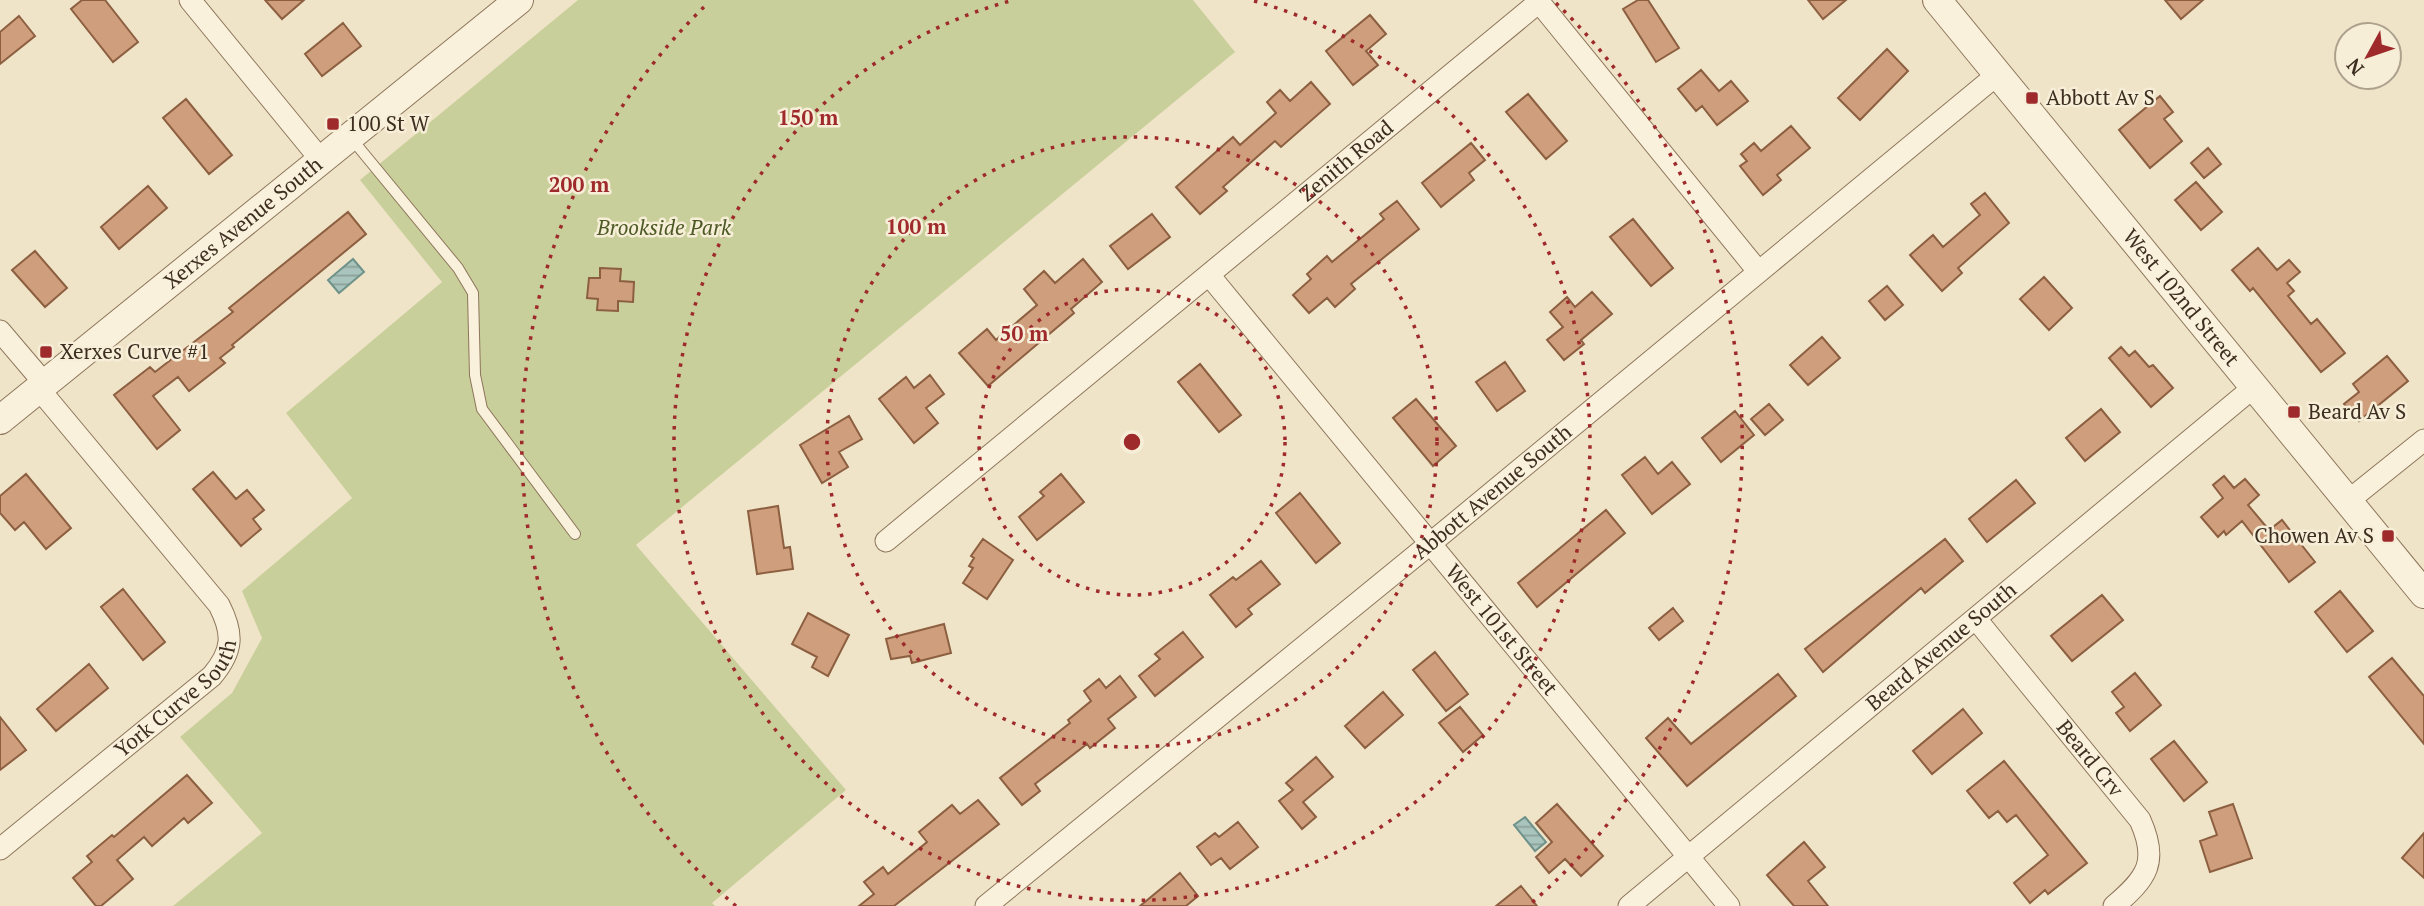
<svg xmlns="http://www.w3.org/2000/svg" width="2424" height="906" viewBox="0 0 2424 906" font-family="'PT Serif',serif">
	<defs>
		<pattern id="water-rules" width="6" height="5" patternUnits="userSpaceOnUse" patternTransform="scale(1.75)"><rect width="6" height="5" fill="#a9c4bc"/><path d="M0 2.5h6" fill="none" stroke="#8ba098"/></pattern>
	</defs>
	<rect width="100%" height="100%" fill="#f0e4c8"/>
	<path fill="#c9cf9b" d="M 578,0 L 1193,0 L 1235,52 L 636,545 L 846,790 L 712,903 L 715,906 L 173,906 L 262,833 L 180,737 L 232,693 L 262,638 L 242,591 L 352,498 L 286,413 L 442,282 L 360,180 Z"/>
	<path fill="url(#water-rules)" stroke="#6f938a" stroke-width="2" d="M 353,259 L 364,272 L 339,293 L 328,280 Z
		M 1525,817 L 1546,842 L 1535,851 L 1514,825 Z"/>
	<path fill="#cf9f7d" stroke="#8d5f41" stroke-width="2" d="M 82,0 L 105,0 L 138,42 L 113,62 L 71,9 Z
		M 265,0 L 304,0 L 282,19 Z
		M 1638,0 L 1648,0 L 1679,48 L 1656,62 L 1623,9 Z
		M 1808,0 L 1846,0 L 1823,19 Z
		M 2165,0 L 2203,0 L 2181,19 Z
		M 1370,15 L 1386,34 L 1366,51 L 1378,65 L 1353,85 L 1326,51 Z
		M 19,16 L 35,36 L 0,64 L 0,32 Z
		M 343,23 L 361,46 L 322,76 L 305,54 Z
		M 1887,49 L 1908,71 L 1860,120 L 1838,98 Z
		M 1701,70 L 1719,91 L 1731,81 L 1748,101 L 1717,125 L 1702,106 L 1696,111 L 1678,89 Z
		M 1311,82 L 1330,104 L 1281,147 L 1275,141 L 1223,187 L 1227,191 L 1200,214 L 1176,187 L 1233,137 L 1240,145 L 1276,113 L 1267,102 L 1280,90 L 1290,101 Z
		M 1528,94 L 1567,141 L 1546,159 L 1506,112 Z
		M 2160,96 L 2173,112 L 2164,119 L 2182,141 L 2150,168 L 2119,130 Z
		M 186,99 L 232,155 L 209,174 L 163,118 Z
		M 1791,126 L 1810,148 L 1777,175 L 1781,180 L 1763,195 L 1740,166 L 1747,161 L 1741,154 L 1754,143 L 1761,151 Z
		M 1471,143 L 1485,160 L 1469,173 L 1474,180 L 1441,207 L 1422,183 Z
		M 2208,148 L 2221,164 L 2204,178 L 2191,163 Z
		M 2196,182 L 2222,212 L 2201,230 L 2175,200 Z
		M 148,186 L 167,208 L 119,249 L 101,227 Z
		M 1985,193 L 2009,223 L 1958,268 L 1962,273 L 1942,291 L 1910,255 L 1933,235 L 1943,247 L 1980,215 L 1971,204 Z
		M 1397,201 L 1419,229 L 1351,284 L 1355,289 L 1335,307 L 1327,298 L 1309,313 L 1293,295 L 1311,279 L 1307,274 L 1327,256 L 1332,262 L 1384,219 L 1380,214 Z
		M 348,212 L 366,234 L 232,345 L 234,347 L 220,358 L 225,363 L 189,391 L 178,377 L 153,396 L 180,430 L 157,449 L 114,395 L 150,367 L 155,372 L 233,312 L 229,308 Z
		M 1152,214 L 1170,237 L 1128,269 L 1110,246 Z
		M 1633,219 L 1673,268 L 1651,286 L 1610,237 Z
		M 2258,248 L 2277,270 L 2289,260 L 2300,272 L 2287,283 L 2294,291 L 2288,296 L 2311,324 L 2317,319 L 2345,353 L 2321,372 L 2253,288 L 2250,291 L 2232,270 Z
		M 35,251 L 67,288 L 45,307 L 12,270 Z
		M 1083,259 L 1102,282 L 1071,309 L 1074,313 L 988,386 L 959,353 L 987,329 L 996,340 L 1037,305 L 1024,289 L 1044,271 L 1055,283 Z
		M 600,268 L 621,269 L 620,281 L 634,282 L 633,302 L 618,301 L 618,311 L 597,310 L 598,299 L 587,298 L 589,278 L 600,278 Z
		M 2044,277 L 2072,308 L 2049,330 L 2020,299 Z
		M 1887,286 L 1903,305 L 1885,320 L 1869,301 Z
		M 1592,292 L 1612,314 L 1581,340 L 1584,344 L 1564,360 L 1547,340 L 1563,327 L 1550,312 L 1567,297 L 1575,307 Z
		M 1822,337 L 1840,358 L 1808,385 L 1790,365 Z
		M 2121,347 L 2129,356 L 2135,351 L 2149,367 L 2153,365 L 2173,388 L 2151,407 L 2109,358 Z
		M 2387,356 L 2408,381 L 2359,421 L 2344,404 L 2359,392 L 2353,384 Z
		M 1505,362 L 1525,391 L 1497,411 L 1476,382 Z
		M 1200,364 L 1241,415 L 1219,432 L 1178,382 Z
		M 930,375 L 944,394 L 926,408 L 938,423 L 914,443 L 879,399 L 906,377 L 914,388 Z
		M 1416,399 L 1456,446 L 1433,466 L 1393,418 Z
		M 1769,404 L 1783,420 L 1765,435 L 1751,419 Z
		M 2101,409 L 2120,432 L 2085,461 L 2066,438 Z
		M 1735,411 L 1754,435 L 1721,462 L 1702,438 Z
		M 849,416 L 862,439 L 839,452 L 848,467 L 822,483 L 800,445 Z
		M 1645,457 L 1658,474 L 1672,462 L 1690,484 L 1652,514 L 1622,475 Z
		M 213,472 L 236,499 L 247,490 L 264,510 L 253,519 L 261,529 L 241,546 L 193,489 Z
		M 26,474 L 71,528 L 46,549 L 24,522 L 15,530 L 0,513 L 0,496 Z
		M 1061,474 L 1084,502 L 1037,540 L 1019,517 L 1044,496 L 1040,492 Z
		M 2224,476 L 2234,488 L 2245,479 L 2259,495 L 2248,505 L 2269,530 L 2282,520 L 2315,562 L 2289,582 L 2242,521 L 2226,535 L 2224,531 L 2218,537 L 2201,517 L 2223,498 L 2213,485 Z
		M 2016,480 L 2035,503 L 1987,542 L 1969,519 Z
		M 1300,493 L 1340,543 L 1316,563 L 1276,513 Z
		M 778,506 L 784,548 L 790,547 L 793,569 L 757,574 L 748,511 Z
		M 1606,510 L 1625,533 L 1537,607 L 1518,583 Z
		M 983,539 L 1013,560 L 987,599 L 963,583 L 973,568 L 969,566 L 974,558 L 971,556 Z
		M 1945,539 L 1963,561 L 1925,593 L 1921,588 L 1823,672 L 1805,649 Z
		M 1261,561 L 1280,584 L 1248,609 L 1252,614 L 1236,627 L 1210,595 L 1233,577 L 1236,580 Z
		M 123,589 L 165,642 L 143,660 L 101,607 Z
		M 2340,591 L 2373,631 L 2347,652 L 2315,612 Z
		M 2102,595 L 2123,620 L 2072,661 L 2051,636 Z
		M 1673,608 L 1683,621 L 1659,640 L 1649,628 Z
		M 808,613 L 849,635 L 828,676 L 812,667 L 817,657 L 792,644 Z
		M 944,624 L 951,653 L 912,663 L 910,656 L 891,659 L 886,639 Z
		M 1183,632 L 1203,657 L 1155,696 L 1139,676 L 1160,659 L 1155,654 Z
		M 1435,652 L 1468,694 L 1446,711 L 1413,670 Z
		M 2392,658 L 2424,696 L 2424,744 L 2369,677 Z
		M 89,664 L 108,688 L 56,731 L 37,709 Z
		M 2135,673 L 2161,705 L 2130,731 L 2116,713 L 2124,707 L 2112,692 Z
		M 1778,674 L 1796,696 L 1687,786 L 1646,738 L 1668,718 L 1691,744 Z
		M 1120,676 L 1136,697 L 1108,719 L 1115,728 L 1090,748 L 1087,744 L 1035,784 L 1040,791 L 1022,805 L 1000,778 L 1070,723 L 1068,720 L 1091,701 L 1084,691 L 1099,679 L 1106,688 Z
		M 1383,692 L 1403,715 L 1365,748 L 1345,726 Z
		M 1460,707 L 1483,735 L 1463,752 L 1439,723 Z
		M 1963,709 L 1982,733 L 1932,774 L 1913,751 Z
		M 0,717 L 26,750 L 0,770 Z
		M 2174,741 L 2207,782 L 2184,801 L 2151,759 Z
		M 1316,757 L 1333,777 L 1303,802 L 1316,817 L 1302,829 L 1279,801 L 1293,790 L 1286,783 Z
		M 2004,761 L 2087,863 L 2048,894 L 2045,890 L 2030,903 L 2014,883 L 2048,855 L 2016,815 L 2007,822 L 1998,811 L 1989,818 L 1967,791 Z
		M 187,775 L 212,803 L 188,823 L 184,818 L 152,846 L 144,837 L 117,860 L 133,879 L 101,906 L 96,906 L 73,878 L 92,862 L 87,856 L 112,835 L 114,837 Z
		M 978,800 L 999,824 L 894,906 L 859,906 L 874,894 L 864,882 L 883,867 L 888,874 L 927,842 L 919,832 L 952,805 L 960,814 Z
		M 1557,804 L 1603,856 L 1581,876 L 1565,859 L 1549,873 L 1536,857 L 1552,842 L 1536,823 Z
		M 2233,804 L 2252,858 L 2210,872 L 2200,841 L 2217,835 L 2209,812 Z
		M 1238,822 L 1258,847 L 1230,869 L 1221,858 L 1211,865 L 1197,847 L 1215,833 L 1219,837 Z
		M 2424,833 L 2424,878 L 2402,858 Z
		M 1804,842 L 1825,867 L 1808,881 L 1828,906 L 1794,906 L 1767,875 Z
		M 1180,873 L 1198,896 L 1186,906 L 1140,906 Z
		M 1521,886 L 1537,906 L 1496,906 Z"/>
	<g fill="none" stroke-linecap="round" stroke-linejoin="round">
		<g stroke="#8d765c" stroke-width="12">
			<path id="service" d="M 351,138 L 458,268 L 473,293 L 475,375 L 482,409 L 575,534"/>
		</g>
		<g stroke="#8d765c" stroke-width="23">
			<g id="minor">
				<path d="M 190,0 L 321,160"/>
				<path id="s1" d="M 1209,275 L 1729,906"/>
				<path d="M 0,331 L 45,384"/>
				<path d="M 2348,501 L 2424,440"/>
				<path id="s2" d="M 886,541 L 1539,2 L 1758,271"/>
				<path id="s3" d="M 1976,619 L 2140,820 C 2159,862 2147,878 2114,906"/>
				<path id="s4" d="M 0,849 L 212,676 C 233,651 234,634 219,605 L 39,389"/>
				<path id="s5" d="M 986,906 L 1431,543 L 1998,74"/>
				<path id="s6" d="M 1629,906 L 2254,387"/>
			</g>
		</g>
		<g stroke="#8d765c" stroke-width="30">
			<g id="tertiary">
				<path id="s7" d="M 1937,0 L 2424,594"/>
				<path id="s8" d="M 0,420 L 519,0"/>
			</g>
		</g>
		<use href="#service" stroke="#faf1dc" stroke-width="10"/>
		<use href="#minor" stroke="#faf1dc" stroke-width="21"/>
		<use href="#tertiary" stroke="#faf1dc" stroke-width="28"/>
	</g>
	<g fill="none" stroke="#9e2a2b" stroke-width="3.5" stroke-dasharray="3.5 7">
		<circle cx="1132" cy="442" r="153"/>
		<circle cx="1132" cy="442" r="305"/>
		<path d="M1254 1A458 458 0 1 1 1010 1"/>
		<path d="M736 906A610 610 0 0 1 708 3M1556 3A610 610 0 0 1 1528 906"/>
	</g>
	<g fill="#9e2a2b" stroke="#f7eed8" stroke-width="2.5">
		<rect x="2025" y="91" width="14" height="14" rx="3.5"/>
		<rect x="326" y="117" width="14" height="14" rx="3.5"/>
		<rect x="39" y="345" width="14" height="14" rx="3.5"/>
		<rect x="2287" y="405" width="14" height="14" rx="3.5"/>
		<rect x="2381" y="529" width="14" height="14" rx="3.5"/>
	</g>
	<g text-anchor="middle" stroke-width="5" stroke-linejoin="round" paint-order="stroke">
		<g font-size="21" fill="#3d2e20" stroke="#f7eed8" text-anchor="start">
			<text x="2046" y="105">Abbott Av S</text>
			<text x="347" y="131">100 St W</text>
			<text x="60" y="359">Xerxes Curve #1</text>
			<text x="2308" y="419">Beard Av S</text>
			<text x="2374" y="543" text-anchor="end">Chowen Av S</text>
		</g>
		<g font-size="21" fill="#3d2e20" stroke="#f7eed8">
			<text dy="7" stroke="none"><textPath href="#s2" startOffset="597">Zenith Road</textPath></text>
			<text dy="7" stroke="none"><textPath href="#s8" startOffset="313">Xerxes Avenue South</textPath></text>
			<text dy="7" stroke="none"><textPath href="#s7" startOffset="385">West 102nd Street</textPath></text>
			<text dy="7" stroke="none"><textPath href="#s5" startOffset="654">Abbott Avenue South</textPath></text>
			<text dy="7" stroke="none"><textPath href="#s1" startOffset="460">West 101st Street</textPath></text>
			<text dy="7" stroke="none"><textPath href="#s6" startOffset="406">Beard Avenue South</textPath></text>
			<text dy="7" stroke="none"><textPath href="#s4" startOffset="233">York Curve South</textPath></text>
			<text dy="7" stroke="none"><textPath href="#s3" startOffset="180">Beard Crv</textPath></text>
		</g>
		<g font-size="21" font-style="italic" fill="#4d5a26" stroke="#f7eed8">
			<text x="664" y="235">Brookside Park</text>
		</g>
	</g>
	<circle cx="1132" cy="442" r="10" fill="#9e2a2b" stroke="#f7eed8" stroke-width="3.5"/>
	<g font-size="21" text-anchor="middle" font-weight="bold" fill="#9e2a2b" stroke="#f7eed8" stroke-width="5" stroke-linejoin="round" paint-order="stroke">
		<text x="808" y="125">150 m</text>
		<text x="579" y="192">200 m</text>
		<text x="916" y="234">100 m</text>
		<text x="1024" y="341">50 m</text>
	</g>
	<g transform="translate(2368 56) rotate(230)"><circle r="33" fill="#f7eed8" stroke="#ada18e" stroke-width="2"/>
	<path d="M0-5L12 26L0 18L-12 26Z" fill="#9e2a2b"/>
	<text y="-10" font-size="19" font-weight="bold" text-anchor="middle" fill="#3d2e20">N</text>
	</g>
</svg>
